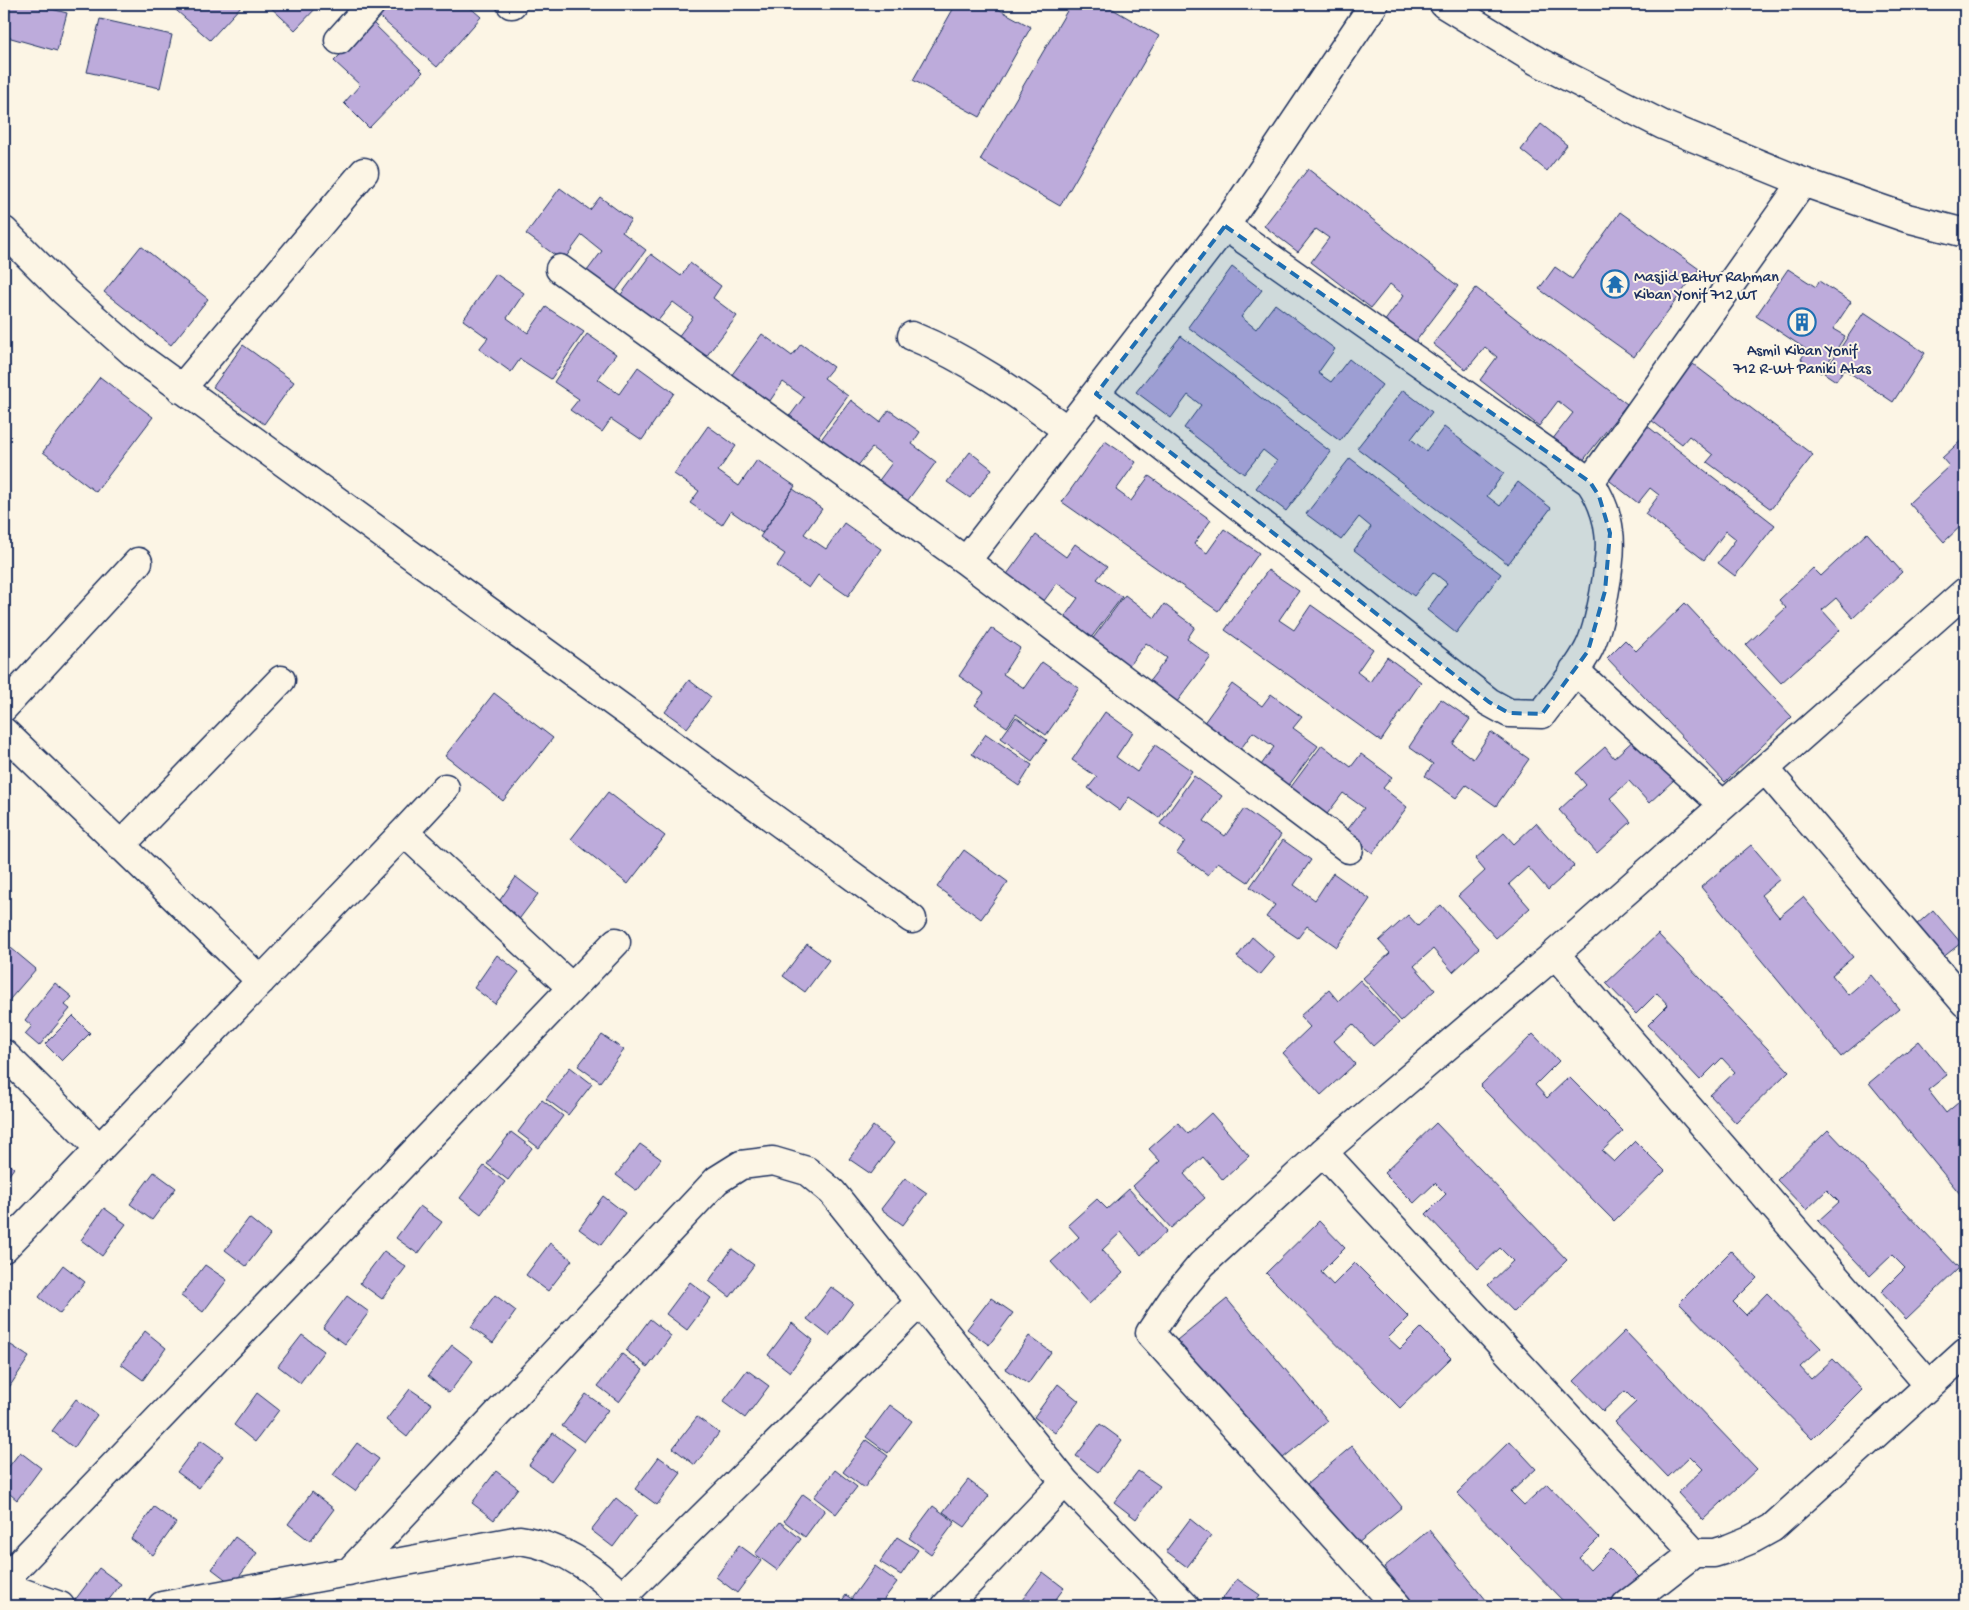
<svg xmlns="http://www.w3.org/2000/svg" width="1969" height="1610" viewBox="0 0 1969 1610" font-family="'Gochi Hand',sans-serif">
	<rect width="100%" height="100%" fill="#fcf5e5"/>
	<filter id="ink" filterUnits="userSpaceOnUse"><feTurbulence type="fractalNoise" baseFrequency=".02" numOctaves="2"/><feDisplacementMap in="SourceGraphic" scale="10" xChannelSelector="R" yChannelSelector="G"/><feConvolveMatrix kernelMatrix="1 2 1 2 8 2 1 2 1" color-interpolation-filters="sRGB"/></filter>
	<g filter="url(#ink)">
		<path fill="#bdabdb" stroke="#1b2f5e" d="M 4,4 L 32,4 L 67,13 L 57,51 L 4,36 Z
			M 169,4 L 243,4 L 210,40 Z
			M 267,4 L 320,4 L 295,30 Z
			M 383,4 L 434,4 L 438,7 L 441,4 L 466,4 L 481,17 L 437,67 L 375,13 Z
			M 956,4 L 989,4 L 1031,27 L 980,117 L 913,80 Z
			M 1071,4 L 1104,4 L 1159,36 L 1060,206 L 980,160 Z
			M 100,19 L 172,35 L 160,88 L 87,72 Z
			M 372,22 L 423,72 L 369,128 L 344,103 L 360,85 L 334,61 Z
			M 1541,124 L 1567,145 L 1547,171 L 1521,150 Z
			M 1308,169 L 1458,286 L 1413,345 L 1384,322 L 1404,295 L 1390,284 L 1371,308 L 1311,262 L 1329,238 L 1316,229 L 1298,252 L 1264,226 Z
			M 560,188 L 590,210 L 600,197 L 631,220 L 622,232 L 646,250 L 612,296 L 584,275 L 602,251 L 582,235 L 563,261 L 526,234 Z
			M 1620,212 L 1699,269 L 1634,357 L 1539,289 L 1555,267 L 1572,279 Z
			M 141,246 L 208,299 L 171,345 L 104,292 Z
			M 651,254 L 681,276 L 690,263 L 721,286 L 713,298 L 737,316 L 702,362 L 675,341 L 693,317 L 673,302 L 653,327 L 617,300 Z
			M 1232,267 L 1262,290 L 1241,317 L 1256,329 L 1275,304 L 1335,349 L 1318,373 L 1331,382 L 1349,359 L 1382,385 L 1340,441 L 1188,327 Z
			M 1788,269 L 1816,287 L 1819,281 L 1851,302 L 1833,329 L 1845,336 L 1821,373 L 1801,359 L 1807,350 L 1756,316 Z
			M 496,274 L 524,293 L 507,318 L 528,333 L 546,307 L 584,332 L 551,379 L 520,359 L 511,372 L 479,349 L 488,338 L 463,320 Z
			M 1476,288 L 1627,404 L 1582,462 L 1552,440 L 1573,413 L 1558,401 L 1539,426 L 1480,380 L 1497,357 L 1485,347 L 1466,370 L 1433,344 Z
			M 1864,312 L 1925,353 L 1893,402 L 1844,369 L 1836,381 L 1824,373 Z
			M 587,334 L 616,354 L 598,379 L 619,394 L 638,367 L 674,393 L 642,440 L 611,419 L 602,432 L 570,410 L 579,399 L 554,382 Z
			M 762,334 L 792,356 L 801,344 L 833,367 L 824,378 L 848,396 L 814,443 L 786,421 L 804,397 L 783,382 L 765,408 L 728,380 Z
			M 1181,336 L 1331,452 L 1286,511 L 1256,488 L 1277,461 L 1263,450 L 1244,474 L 1184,428 L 1201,405 L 1188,395 L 1171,418 L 1136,392 Z
			M 243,345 L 294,382 L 264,424 L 213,387 Z
			M 1689,361 L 1813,455 L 1771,509 L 1707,462 L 1713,455 L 1689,436 L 1682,444 L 1647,417 Z
			M 100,377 L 153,417 L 96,492 L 43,452 Z
			M 1403,390 L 1432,412 L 1411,439 L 1426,451 L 1444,427 L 1504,473 L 1487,496 L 1500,506 L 1518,482 L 1551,508 L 1508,564 L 1357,448 Z
			M 851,400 L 880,422 L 889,410 L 920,432 L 912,444 L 936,462 L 902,508 L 874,487 L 892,463 L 872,448 L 852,473 L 816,446 Z
			M 1642,422 L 1775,525 L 1735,576 L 1718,563 L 1736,539 L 1726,531 L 1704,560 L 1645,514 L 1659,495 L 1650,488 L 1638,503 L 1601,474 Z
			M 708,426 L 736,446 L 718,471 L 739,486 L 757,460 L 795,486 L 762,533 L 731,511 L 722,525 L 690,503 L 699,491 L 674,474 Z
			M 1965,437 L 1965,522 L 1944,542 L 1909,503 L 1949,466 L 1942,458 Z
			M 1105,441 L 1136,462 L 1116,490 L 1131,501 L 1149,476 L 1211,520 L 1194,544 L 1207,553 L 1224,529 L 1259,553 L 1218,611 L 1062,502 Z
			M 970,452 L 992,469 L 970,498 L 947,482 Z
			M 1350,458 L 1501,574 L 1456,633 L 1427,610 L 1447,583 L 1433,572 L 1414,596 L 1354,550 L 1371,527 L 1359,517 L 1341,540 L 1306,514 Z
			M 793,489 L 822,509 L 804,534 L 826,549 L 844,523 L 881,549 L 848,596 L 818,575 L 809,588 L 777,566 L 785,554 L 760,537 Z
			M 1867,533 L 1902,572 L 1853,618 L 1836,598 L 1822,610 L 1840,630 L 1781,683 L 1746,645 L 1786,608 L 1779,600 L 1813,568 L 1821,576 Z
			M 1036,535 L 1066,557 L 1075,544 L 1107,567 L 1097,579 L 1122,597 L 1087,643 L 1060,623 L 1078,598 L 1057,583 L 1038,609 L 1002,581 Z
			M 1268,570 L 1299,591 L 1279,620 L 1294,630 L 1311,605 L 1373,649 L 1357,672 L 1370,682 L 1387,657 L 1421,682 L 1381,741 L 1225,630 Z
			M 1125,595 L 1155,618 L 1164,604 L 1195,627 L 1187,639 L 1211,657 L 1176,703 L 1148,683 L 1167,658 L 1146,643 L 1127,668 L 1091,641 Z
			M 1685,603 L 1792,717 L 1725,782 L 1607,658 L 1625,640 L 1636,651 Z
			M 991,628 L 1020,648 L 1003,674 L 1024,688 L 1042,662 L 1079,688 L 1046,735 L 1016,714 L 1007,727 L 975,705 L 984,693 L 959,676 Z
			M 689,680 L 711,697 L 687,728 L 665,712 Z
			M 1232,684 L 1262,706 L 1271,694 L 1302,717 L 1293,728 L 1318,746 L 1283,793 L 1256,772 L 1274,747 L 1253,732 L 1234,758 L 1198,731 Z
			M 494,693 L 553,738 L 503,801 L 445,756 Z
			M 1441,699 L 1470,719 L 1453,744 L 1473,759 L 1491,732 L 1529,759 L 1496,806 L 1466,785 L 1456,798 L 1425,776 L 1433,764 L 1409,747 Z
			M 1105,712 L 1133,732 L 1116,757 L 1137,772 L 1155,745 L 1192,771 L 1159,818 L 1129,797 L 1120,811 L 1088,788 L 1097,777 L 1072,760 Z
			M 1016,717 L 1047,740 L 1032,761 L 1001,738 Z
			M 986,734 L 1032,765 L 1019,786 L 972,754 Z
			M 1637,737 L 1675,779 L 1649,803 L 1629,781 L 1610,798 L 1631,822 L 1597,853 L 1559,810 L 1586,785 L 1576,773 L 1605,747 L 1614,758 Z
			M 1322,745 L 1351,767 L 1361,754 L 1392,777 L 1383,788 L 1407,807 L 1373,853 L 1345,833 L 1364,808 L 1343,793 L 1324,818 L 1288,791 Z
			M 1194,776 L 1222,796 L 1204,821 L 1225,836 L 1244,809 L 1281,835 L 1248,882 L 1218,862 L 1208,875 L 1177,853 L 1185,841 L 1160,824 Z
			M 608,792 L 665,836 L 628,884 L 571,839 Z
			M 1536,823 L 1574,866 L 1548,890 L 1528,867 L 1509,884 L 1530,908 L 1496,938 L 1458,896 L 1485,871 L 1475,859 L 1504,833 L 1514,844 Z
			M 1283,840 L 1311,860 L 1294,885 L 1315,900 L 1333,873 L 1370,899 L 1337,947 L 1307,926 L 1298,938 L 1266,917 L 1275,905 L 1250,887 Z
			M 1751,845 L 1780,879 L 1761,895 L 1779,917 L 1803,897 L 1853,957 L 1832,975 L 1848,995 L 1871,975 L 1899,1009 L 1841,1057 L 1701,887 Z
			M 964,850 L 1008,882 L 981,919 L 937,887 Z
			M 516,877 L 538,894 L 514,926 L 493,910 Z
			M 1441,905 L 1479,948 L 1453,972 L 1433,949 L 1414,966 L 1435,990 L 1401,1021 L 1363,978 L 1390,953 L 1379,941 L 1408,915 L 1418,926 Z
			M 1933,910 L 1961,943 L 1942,958 L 1915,926 Z
			M 1658,934 L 1789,1071 L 1736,1123 L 1710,1095 L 1735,1072 L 1722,1058 L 1700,1080 L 1648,1025 L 1668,1005 L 1657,993 L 1636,1014 L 1606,983 Z
			M 1252,937 L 1275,957 L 1260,975 L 1237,957 Z
			M 807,944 L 829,960 L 805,992 L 783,976 Z
			M 11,948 L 36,969 L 4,1006 L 4,956 Z
			M 497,955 L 519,972 L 495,1004 L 474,988 Z
			M 1360,980 L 1399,1023 L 1373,1046 L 1353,1024 L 1334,1041 L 1355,1064 L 1321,1095 L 1283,1053 L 1310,1027 L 1300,1016 L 1329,990 L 1338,1001 Z
			M 55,983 L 72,997 L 65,1005 L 70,1009 L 39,1046 L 25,1034 L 32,1026 L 25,1020 Z
			M 73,1016 L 90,1033 L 62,1061 L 45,1044 Z
			M 1533,1034 L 1559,1061 L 1535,1085 L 1547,1098 L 1569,1077 L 1623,1131 L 1602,1151 L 1614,1162 L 1635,1141 L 1665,1171 L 1614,1221 L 1480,1086 Z
			M 602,1035 L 624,1050 L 600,1082 L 578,1066 Z
			M 1919,1041 L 1947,1075 L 1928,1090 L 1946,1113 L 1965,1097 L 1965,1200 L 1869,1083 Z
			M 570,1067 L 592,1084 L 568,1115 L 546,1099 Z
			M 542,1100 L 563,1116 L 539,1148 L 518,1132 Z
			M 1211,1113 L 1249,1156 L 1223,1180 L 1203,1157 L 1184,1174 L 1205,1198 L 1171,1228 L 1133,1186 L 1160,1161 L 1149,1149 L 1178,1123 L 1188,1134 Z
			M 1436,1123 L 1567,1260 L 1514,1312 L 1488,1285 L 1513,1261 L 1500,1248 L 1478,1269 L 1426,1214 L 1446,1194 L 1435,1183 L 1414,1203 L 1384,1173 Z
			M 873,1126 L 894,1143 L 871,1174 L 849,1159 Z
			M 1828,1130 L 1959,1268 L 1906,1319 L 1881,1292 L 1905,1268 L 1892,1255 L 1870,1276 L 1818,1221 L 1839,1202 L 1827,1190 L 1806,1210 L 1777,1180 Z
			M 511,1132 L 532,1148 L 508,1180 L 487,1164 Z
			M 640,1144 L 661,1159 L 637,1191 L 616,1175 Z
			M 4,1160 L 14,1168 L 4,1182 Z
			M 484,1166 L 505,1182 L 481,1214 L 460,1198 Z
			M 154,1172 L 176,1188 L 152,1220 L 130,1204 Z
			M 905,1178 L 927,1193 L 903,1225 L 881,1209 Z
			M 1129,1189 L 1167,1231 L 1141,1255 L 1121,1232 L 1102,1250 L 1123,1273 L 1089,1304 L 1051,1262 L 1079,1237 L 1068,1225 L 1097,1199 L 1107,1209 Z
			M 603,1196 L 625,1213 L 601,1245 L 579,1229 Z
			M 420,1206 L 442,1222 L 418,1254 L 396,1238 Z
			M 104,1208 L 126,1224 L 102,1256 L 81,1240 Z
			M 249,1218 L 270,1235 L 246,1266 L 225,1250 Z
			M 1319,1221 L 1345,1248 L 1321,1272 L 1333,1285 L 1355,1263 L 1409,1317 L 1388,1338 L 1400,1349 L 1421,1328 L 1451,1358 L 1400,1408 L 1266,1273 Z
			M 550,1243 L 572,1260 L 548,1291 L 526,1275 Z
			M 732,1249 L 754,1265 L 730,1297 L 709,1281 Z
			M 384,1251 L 406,1267 L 382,1299 L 360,1283 Z
			M 1731,1251 L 1757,1278 L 1733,1302 L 1746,1315 L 1767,1293 L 1821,1348 L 1800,1367 L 1811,1379 L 1833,1359 L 1862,1389 L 1812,1439 L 1679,1303 Z
			M 63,1265 L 85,1282 L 60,1314 L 39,1297 Z
			M 205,1265 L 227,1280 L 203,1312 L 181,1296 Z
			M 690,1282 L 711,1298 L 687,1330 L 666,1314 Z
			M 831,1287 L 853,1303 L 829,1336 L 807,1319 Z
			M 495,1295 L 516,1311 L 493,1343 L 471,1327 Z
			M 347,1296 L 369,1312 L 345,1344 L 323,1328 Z
			M 991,1298 L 1013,1313 L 989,1345 L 967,1329 Z
			M 1227,1299 L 1328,1421 L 1277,1463 L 1177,1340 Z
			M 650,1319 L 671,1336 L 648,1367 L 626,1351 Z
			M 792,1323 L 813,1340 L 790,1372 L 768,1355 Z
			M 145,1331 L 166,1348 L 143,1380 L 121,1364 Z
			M 1625,1331 L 1757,1469 L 1703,1520 L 1678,1493 L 1703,1469 L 1690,1456 L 1668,1477 L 1615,1422 L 1636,1402 L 1625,1391 L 1603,1411 L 1574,1381 Z
			M 302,1335 L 324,1351 L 300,1383 L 278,1366 Z
			M 1029,1336 L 1051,1352 L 1028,1384 L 1006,1369 Z
			M 11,1345 L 29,1357 L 8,1389 L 4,1386 L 4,1356 Z
			M 452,1345 L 473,1361 L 449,1393 L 428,1376 Z
			M 622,1354 L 643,1370 L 619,1402 L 598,1386 Z
			M 747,1370 L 769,1386 L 745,1418 L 723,1402 Z
			M 1058,1384 L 1079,1401 L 1055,1433 L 1034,1417 Z
			M 410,1389 L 432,1404 L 407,1437 L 386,1420 Z
			M 257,1393 L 279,1410 L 255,1442 L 234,1425 Z
			M 586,1394 L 608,1410 L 584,1442 L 562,1426 Z
			M 76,1399 L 97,1415 L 74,1448 L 52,1431 Z
			M 890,1405 L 912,1421 L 888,1453 L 866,1437 Z
			M 697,1417 L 719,1433 L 695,1465 L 673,1448 Z
			M 1100,1424 L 1122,1440 L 1098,1472 L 1076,1456 Z
			M 553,1433 L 575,1449 L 551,1481 L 529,1465 Z
			M 201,1440 L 223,1456 L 199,1488 L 177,1472 Z
			M 866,1440 L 888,1456 L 864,1488 L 843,1472 Z
			M 1510,1441 L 1536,1469 L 1511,1492 L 1524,1505 L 1547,1484 L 1599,1538 L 1579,1558 L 1590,1570 L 1611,1549 L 1641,1579 L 1614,1606 L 1568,1606 L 1457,1493 Z
			M 357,1443 L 379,1459 L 355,1491 L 333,1475 Z
			M 1352,1446 L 1402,1507 L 1357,1544 L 1307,1484 Z
			M 20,1452 L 41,1468 L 17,1500 L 4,1489 L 4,1473 Z
			M 659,1457 L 681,1473 L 657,1505 L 635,1489 Z
			M 835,1470 L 857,1487 L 836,1514 L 814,1497 Z
			M 496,1471 L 518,1488 L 494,1520 L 472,1503 Z
			M 1138,1471 L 1160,1486 L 1136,1519 L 1114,1502 Z
			M 968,1480 L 989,1496 L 965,1527 L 943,1512 Z
			M 312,1492 L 334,1509 L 310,1541 L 288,1524 Z
			M 803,1494 L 825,1510 L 805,1537 L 784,1521 Z
			M 616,1498 L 637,1515 L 613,1547 L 591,1530 Z
			M 933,1506 L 955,1522 L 931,1554 L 909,1538 Z
			M 154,1507 L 176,1523 L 153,1555 L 131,1539 Z
			M 1190,1519 L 1211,1536 L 1187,1567 L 1166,1551 Z
			M 780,1522 L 801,1539 L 777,1570 L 755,1554 Z
			M 1429,1530 L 1491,1606 L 1416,1606 L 1384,1567 Z
			M 235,1537 L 257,1553 L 233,1585 L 212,1569 Z
			M 897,1537 L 918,1550 L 901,1575 L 880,1562 Z
			M 739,1545 L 761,1561 L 737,1593 L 716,1577 Z
			M 875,1566 L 897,1582 L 879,1606 L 862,1606 L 851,1599 Z
			M 99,1568 L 121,1584 L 104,1606 L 84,1606 L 75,1600 Z
			M 1043,1572 L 1064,1588 L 1051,1606 L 1022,1606 L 1019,1604 Z
			M 1237,1579 L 1260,1595 L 1251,1606 L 1217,1606 Z
			M 846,1595 L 862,1606 L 838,1606 Z
			M 682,1601 L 689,1606 L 678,1606 Z"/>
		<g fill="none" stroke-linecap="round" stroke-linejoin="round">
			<g stroke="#1b2f5e" stroke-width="31">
				<path id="street" d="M 511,4 L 512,4
					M 339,40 L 371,4
					M 4,231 L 65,292 L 136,355 L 912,919
					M 560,269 L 966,561 L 1349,849
					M 912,336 C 969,359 1018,394 1067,430
					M 181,389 L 364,172
					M 1096,394 L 1489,702 L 1509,713 L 1542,714 C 1557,694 1575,674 1587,652 C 1600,630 1613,556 1609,532 C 1607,514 1600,497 1590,482 L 1225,226
					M 1590,482 L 1803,182
					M 966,561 L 1225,226 L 1374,4
					M 1574,670 L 1723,805
					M 4,707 L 138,562
					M 4,732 L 261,981
					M 1765,769 L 1965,1003
					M 404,832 L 445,788
					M 120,846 L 281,680
					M 1555,954 L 1929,1385
					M 4,1054 L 100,1149
					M 1323,1152 L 1694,1553
					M 4,1248 L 404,832 L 571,987
					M 349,1572 L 717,1180 L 741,1165 L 773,1161 L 807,1171 L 832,1192 L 1065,1482 L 1185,1606
					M 4,1580 L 616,942
					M 4,1586 L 60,1606
					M 622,1597 L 920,1302
					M 162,1606 L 520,1540 C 567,1547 599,1573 631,1606
					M 946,1606 L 1065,1482
					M 1397,1606 L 1150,1333 L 1173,1299 L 1202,1264 L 1323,1152 L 1555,954 L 1965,592
					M 1626,1606 L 1694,1553 L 1714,1553 L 1730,1548 L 1752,1539 L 1772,1528 L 1965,1353"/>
			</g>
			<g stroke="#1b2f5e" stroke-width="31">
				<path id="secondary" d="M 1444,4 L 1537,61 L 1663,125 L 1803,182 L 1907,218 L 1965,233"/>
			</g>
			<use href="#street" stroke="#fcf5e5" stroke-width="28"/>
			<use href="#secondary" stroke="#fcf5e5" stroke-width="28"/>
		</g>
	</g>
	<path fill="#1f6fb2" fill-opacity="0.2" stroke="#1f6fb2" stroke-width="4" stroke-dasharray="10 6" stroke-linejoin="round" d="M 1225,226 L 1590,482 L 1599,496 L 1610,533 L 1605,591 L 1588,651 L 1542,714 L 1509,713 L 1489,702 L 1096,394 Z"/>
	<defs>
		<g id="temple-ring" transform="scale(1.4375)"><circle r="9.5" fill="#fcf5e5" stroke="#1f6fb2" stroke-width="1.5"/><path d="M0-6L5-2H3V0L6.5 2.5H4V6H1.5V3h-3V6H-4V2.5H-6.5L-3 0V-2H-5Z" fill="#1f6fb2"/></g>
		<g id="building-ring" transform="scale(1.4375)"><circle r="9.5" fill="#fcf5e5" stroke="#1f6fb2" stroke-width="1.5"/><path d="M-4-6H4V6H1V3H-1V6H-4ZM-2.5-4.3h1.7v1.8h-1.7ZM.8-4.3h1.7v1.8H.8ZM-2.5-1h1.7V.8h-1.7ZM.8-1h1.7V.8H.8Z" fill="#1f6fb2"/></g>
	</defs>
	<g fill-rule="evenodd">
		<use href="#temple-ring" x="1615" y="284"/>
		<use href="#building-ring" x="1802" y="322"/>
	</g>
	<g text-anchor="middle" stroke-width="4" stroke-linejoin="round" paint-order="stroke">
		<g font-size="16" fill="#1b2f5e" stroke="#fcf5e5" text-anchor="start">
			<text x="1634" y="281">Masjid Baitur Rahman<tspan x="1634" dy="18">Kiban Yonif 712 WT</tspan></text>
			<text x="1802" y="355" text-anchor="middle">Asmil Kiban Yonif<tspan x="1802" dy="18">712 R-Wt Paniki Atas</tspan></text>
		</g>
	</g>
	<rect width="1969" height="1610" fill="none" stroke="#fcf5e5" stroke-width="20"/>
	<rect x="10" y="10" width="1949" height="1590" fill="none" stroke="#1b2f5e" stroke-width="2" filter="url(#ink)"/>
</svg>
